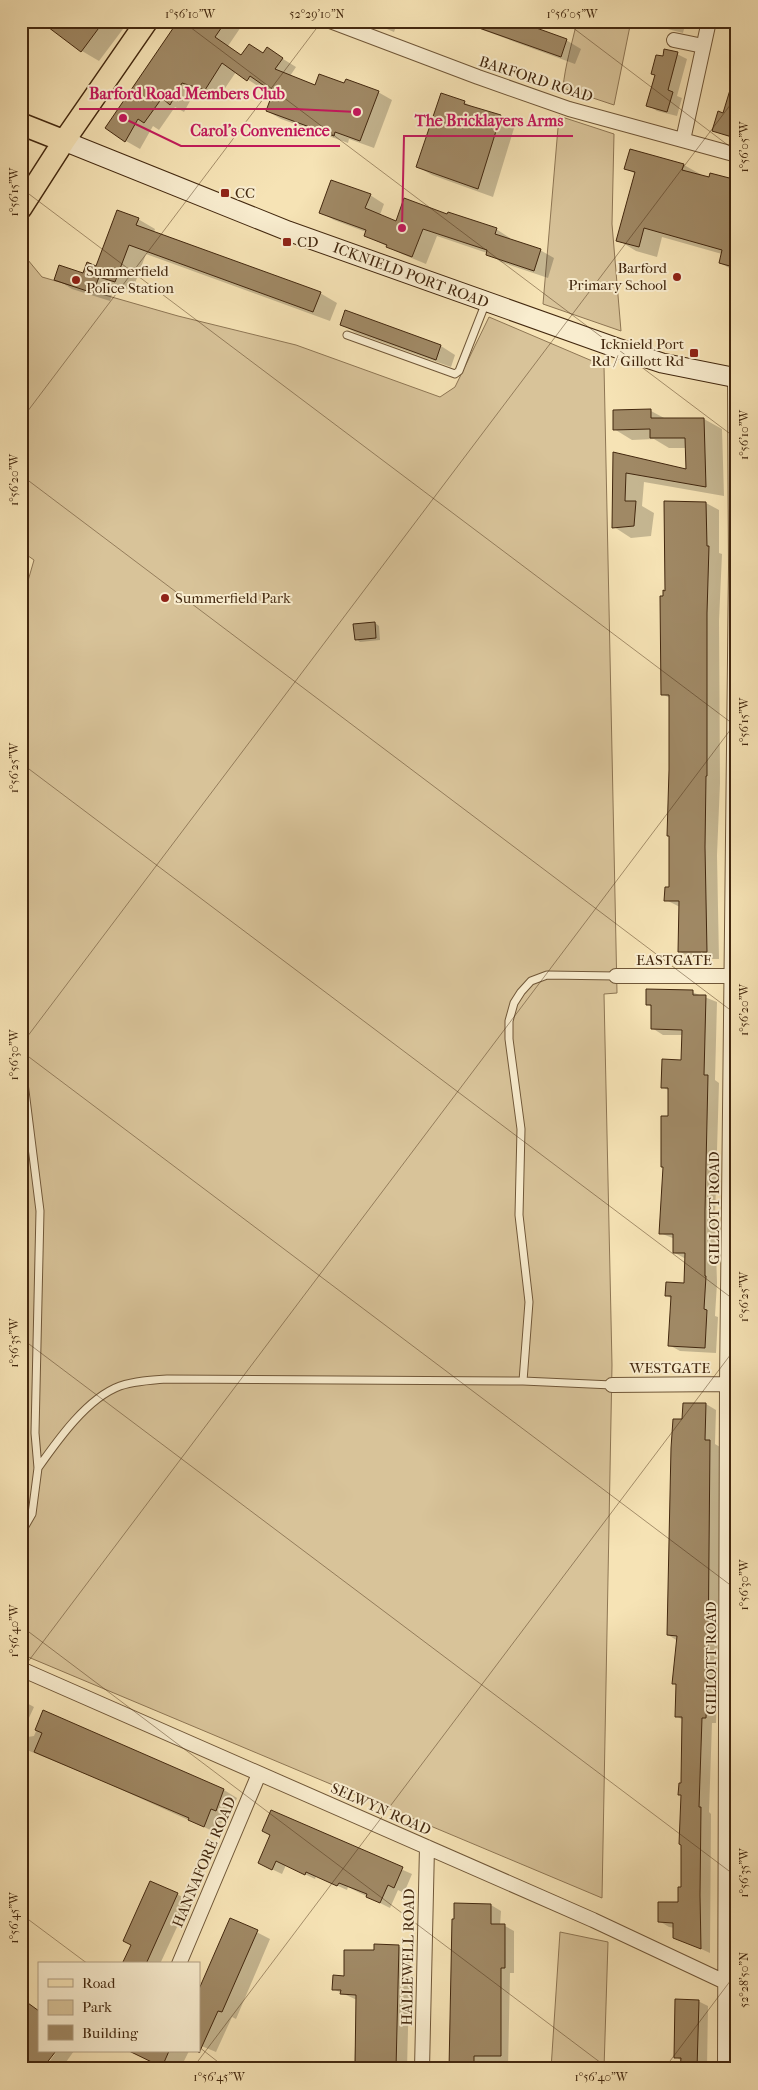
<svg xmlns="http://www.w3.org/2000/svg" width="758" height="2090" viewBox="0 0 758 2090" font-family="'IM FELL French Canon',serif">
	<rect width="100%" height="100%" fill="#f6e3b5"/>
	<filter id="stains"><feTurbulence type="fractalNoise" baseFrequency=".004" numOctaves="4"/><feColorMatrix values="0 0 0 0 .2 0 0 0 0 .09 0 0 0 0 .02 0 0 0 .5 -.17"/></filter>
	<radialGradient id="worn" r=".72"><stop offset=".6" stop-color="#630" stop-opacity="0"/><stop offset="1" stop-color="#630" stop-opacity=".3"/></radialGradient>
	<path fill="#d8c399" stroke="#8e7654" d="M 577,21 L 631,21 L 614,105 L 563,88 C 565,65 572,44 577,21 Z
		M 559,116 L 614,134 L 612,224 L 621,331 L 543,304 Z
		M 23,254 L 42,277 L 178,316 L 296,345 L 440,397 L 455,387 L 489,317 L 604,366 L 617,993 L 604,994 L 612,1365 L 602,1898 L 21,1654 L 21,605 L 34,560 L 21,551 Z
		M 560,1932 L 608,1942 L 604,2069 L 551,2069 Z"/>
	<path fill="#0003" d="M 42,21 L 129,21 L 99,61 L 82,51 Z
		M 180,21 L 245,21 L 228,46 L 242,56 L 264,54 L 267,49 L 296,67 L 290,76 L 316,86 L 345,85 L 378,92 L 392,100 L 374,148 L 349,139 L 348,143 L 281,119 L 267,111 L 274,91 L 264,84 L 261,88 L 236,72 L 219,97 L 196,90 L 184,112 L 175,107 L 159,130 L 153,126 L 140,149 L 126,141 L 107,128 Z
		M 368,21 L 398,21 L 394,32 Z
		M 458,21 L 513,21 L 566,40 L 581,49 L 575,64 Z
		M 653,21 L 686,21 L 683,33 L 664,28 Z
		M 677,54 L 687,59 L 677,96 L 682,98 L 677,116 L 657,111 L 648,105 L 664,58 Z
		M 737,83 L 737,140 L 713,130 L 724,115 Z
		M 464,102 L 476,109 L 501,117 L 515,125 L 493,197 L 432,175 L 418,167 Z
		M 631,150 L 684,165 L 709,179 L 737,182 L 737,272 L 720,263 L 722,254 L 662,237 L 657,257 L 636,251 L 618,240 L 636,174 L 626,169 Z
		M 21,169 L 36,179 L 21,200 Z
		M 370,195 L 384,204 L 380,215 L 396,222 L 448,216 L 496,229 L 510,238 L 509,240 L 540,250 L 554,258 L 548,278 L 501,262 L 487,253 L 437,236 L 426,264 L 402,254 L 365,235 L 366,232 L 334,220 L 320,212 Z
		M 138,219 L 155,229 L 154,232 L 320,293 L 337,303 L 330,321 L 146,254 L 132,291 L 115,285 L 110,301 L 72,289 L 56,279 L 84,274 L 97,267 Z
		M 346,312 L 441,346 L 455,355 L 451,367 L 356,333 L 342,325 Z
		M 651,411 L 666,419 L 704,419 L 722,429 L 724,496 L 644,482 L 642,506 L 654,513 L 651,536 L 631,538 L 614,527 L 614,453 L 687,470 L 687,448 L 669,448 L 654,439 L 632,440 L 614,429 Z
		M 665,503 L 706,503 L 719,510 L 719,553 L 722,554 L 719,621 L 720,783 L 717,855 L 719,959 L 692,959 L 679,951 L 680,907 L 666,900 L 670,888 L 670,698 L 662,694 L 664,597 L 666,592 Z
		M 375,623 L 379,626 L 380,640 L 360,642 L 356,639 Z
		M 692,992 L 717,1002 L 715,1080 L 719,1083 L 715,1218 L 717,1283 L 715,1316 L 718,1317 L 716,1353 L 680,1351 L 669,1345 L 672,1299 L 666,1295 L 685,1284 L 686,1259 L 675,1253 L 675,1239 L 660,1233 L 664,1168 L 662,1167 L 669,1118 L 670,1091 L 662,1087 L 683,1061 L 683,1035 L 663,1035 L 652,1028 L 652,1007 L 647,1004 Z
		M 706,1404 L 716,1410 L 715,1444 L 720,1447 L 719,1584 L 716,1723 L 712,1723 L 709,1812 L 711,1814 L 710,1953 L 675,1937 L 675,1928 L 669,1927 L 659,1921 L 679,1903 L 682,1888 L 682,1796 L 680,1794 L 682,1784 L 683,1720 L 676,1716 L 677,1685 L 673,1683 L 678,1641 L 668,1635 L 684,1420 Z
		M 21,1700 L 34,1707 L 22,1733 L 21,1733 Z
		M 44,1712 L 224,1790 L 237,1798 L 229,1817 L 225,1815 L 217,1833 L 100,1780 L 27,1750 L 29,1786 L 21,1786 L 21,1738 L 34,1736 Z
		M 272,1812 L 412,1874 L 404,1893 L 398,1890 L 390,1908 L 348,1887 L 347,1890 L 316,1876 L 315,1879 L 286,1865 L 282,1874 L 259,1863 L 271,1835 Z
		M 177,1894 L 189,1901 L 160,1964 L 124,1964 Z
		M 491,1905 L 501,1911 L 500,1926 L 505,1926 L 514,1931 L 514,1973 L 510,1973 L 508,2069 L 451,2069 Z
		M 231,1919 L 270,1939 L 236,2019 L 232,2017 L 216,2052 L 199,2045 L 199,1992 Z
		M 398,1946 L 410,1952 L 407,2069 L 354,2069 L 357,2000 L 333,1989 L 375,1952 Z
		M 698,2001 L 708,2006 L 707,2069 L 682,2069 L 682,2061 L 676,2057 Z
		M 57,2051 L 74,2051 L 61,2069 L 44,2069 Z
		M 146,2051 L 189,2051 L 182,2065 L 176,2062 L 173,2069 L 166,2069 L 154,2063 Z"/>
	<path fill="#a08965" stroke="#43280f" d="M 40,21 L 104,21 L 81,52 Z
		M 178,21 L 226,21 L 215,37 L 241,55 L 249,44 L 263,53 L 267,47 L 283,58 L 275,69 L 315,85 L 319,74 L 344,83 L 346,79 L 379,91 L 360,141 L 335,132 L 334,136 L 266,111 L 273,92 L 250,76 L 247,81 L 222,63 L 205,90 L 182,83 L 170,105 L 162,98 L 144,123 L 138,119 L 125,142 L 105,128 Z
		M 466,21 L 517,21 L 567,39 L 561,57 L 465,23 Z
		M 664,49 L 678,52 L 668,90 L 673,92 L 667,112 L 646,106 L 655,75 L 651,74 L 656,55 L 663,56 Z
		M 733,80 L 737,80 L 737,122 L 732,137 L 712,131 L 718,111 L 723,113 Z
		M 441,93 L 465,101 L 464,104 L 501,115 L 478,189 L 416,167 Z
		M 630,149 L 684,164 L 682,170 L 709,177 L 710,173 L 737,180 L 737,268 L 719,263 L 722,250 L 644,228 L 639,247 L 616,241 L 635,172 L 624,169 Z
		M 331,180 L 371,194 L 365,208 L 396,221 L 404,198 L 447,214 L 448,212 L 497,228 L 495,234 L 541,249 L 534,271 L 486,255 L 487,250 L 423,229 L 412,257 L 386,247 L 387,245 L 364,236 L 366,230 L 319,213 Z
		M 117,210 L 139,218 L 136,225 L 321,292 L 313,312 L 129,245 L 115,282 L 99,277 L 93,293 L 54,280 L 59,265 L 83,273 L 87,262 L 96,266 Z
		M 345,310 L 441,345 L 436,360 L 340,325 Z
		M 651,409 L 651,418 L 704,418 L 706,487 L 626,473 L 625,501 L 636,501 L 634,526 L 612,528 L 613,452 L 686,469 L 685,438 L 650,438 L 650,429 L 613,430 L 613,410 Z
		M 664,501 L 706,502 L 707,546 L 709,546 L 707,613 L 707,776 L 706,776 L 705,847 L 707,952 L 678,952 L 679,901 L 664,901 L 665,887 L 669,887 L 669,836 L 667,836 L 669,770 L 669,695 L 661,695 L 660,596 L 663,596 L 663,590 L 665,591 Z
		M 375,622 L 376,638 L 355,640 L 353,624 Z
		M 646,989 L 693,990 L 693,995 L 706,995 L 704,1075 L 708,1075 L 705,1211 L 705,1276 L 706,1276 L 704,1309 L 707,1310 L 705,1348 L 668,1346 L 671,1296 L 665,1296 L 666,1282 L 684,1283 L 685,1253 L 673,1253 L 673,1234 L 659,1234 L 663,1167 L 661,1167 L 661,1116 L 668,1116 L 668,1088 L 661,1088 L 662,1059 L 681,1060 L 682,1030 L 651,1029 L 651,1005 L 646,1005 Z
		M 683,1403 L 706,1403 L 705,1440 L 710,1440 L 708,1666 L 706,1718 L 702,1718 L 699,1807 L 701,1807 L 700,1895 L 701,1949 L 673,1938 L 673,1923 L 658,1922 L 658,1902 L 678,1902 L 678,1887 L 681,1887 L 681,1845 L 679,1844 L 681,1795 L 678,1795 L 679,1783 L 681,1783 L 682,1717 L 675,1717 L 676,1684 L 672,1684 L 677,1636 L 667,1635 L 671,1448 L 673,1419 L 682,1419 Z
		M 43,1710 L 224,1789 L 216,1811 L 211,1809 L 204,1827 L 188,1820 L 189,1818 L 34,1752 L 42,1733 L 35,1730 Z
		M 271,1810 L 403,1867 L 394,1888 L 388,1885 L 380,1903 L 366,1897 L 367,1894 L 339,1883 L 337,1886 L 306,1872 L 305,1875 L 276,1861 L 272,1870 L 258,1863 L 270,1835 L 262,1831 Z
		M 150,1881 L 178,1893 L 146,1964 L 122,1964 L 131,1945 L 123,1941 Z
		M 454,1903 L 491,1904 L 491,1924 L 505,1924 L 505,1968 L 501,1968 L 501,2056 L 474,2056 L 474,2069 L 449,2069 L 452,1919 L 454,1919 Z
		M 230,1918 L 258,1930 L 222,2012 L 218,2011 L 199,2053 L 199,1989 Z
		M 374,1944 L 399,1945 L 396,2069 L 355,2069 L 356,1995 L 340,1994 L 341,1990 L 332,1990 L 333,1975 L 344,1976 L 344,1950 L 374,1950 Z
		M 21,1998 L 39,2011 L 39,2051 L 56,2051 L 42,2069 L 21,2069 Z
		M 675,1999 L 699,2000 L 697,2069 L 680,2069 L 681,2058 L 674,2058 Z
		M 129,2051 L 169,2051 L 162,2067 Z"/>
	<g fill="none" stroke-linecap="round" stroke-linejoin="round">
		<g stroke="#705738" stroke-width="9">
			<path id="lane" d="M 347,335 L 455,374 L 459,371 L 486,302
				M 21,1059 L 40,1211 L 35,1433 L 38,1468 L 32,1514 L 21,1533
				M 523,1381 L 529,1302 L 519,1215 L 521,1129 L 509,1039 L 509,1021 L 514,1003 L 521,992 L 531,981 L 547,975 L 616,976
				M 38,1468 C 57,1441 87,1398 120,1386 C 135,1381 151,1380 167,1379 L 523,1381 L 612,1385"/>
		</g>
		<g stroke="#705738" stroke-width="16">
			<path id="street" d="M 330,21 L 478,77 L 569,109 L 737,155
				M 674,40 L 703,46
				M 683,140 L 709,21
				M 616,976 L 732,976
				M 612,1385 L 727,1384
				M 21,1669 L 593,1920 L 725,1982
				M 179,1964 L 259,1774
				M 422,2069 L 427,1847
				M 725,2069 L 727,1384 L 736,567 L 735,378"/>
		</g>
		<g stroke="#43280f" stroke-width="21">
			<path id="secondary" d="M 64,141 L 288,231 L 617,348 L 662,363 L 737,378"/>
		</g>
		<g stroke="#43280f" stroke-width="24">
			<path id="primary" d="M 21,124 L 64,141
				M 21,208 L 64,141 L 147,21"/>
		</g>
		<use href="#lane" stroke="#f9edcf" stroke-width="7"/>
		<use href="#street" stroke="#f9edcf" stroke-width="14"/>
		<use href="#secondary" stroke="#f9edcf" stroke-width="19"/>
		<use href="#primary" stroke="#f6e3b5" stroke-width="21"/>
	</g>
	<path fill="none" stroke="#43280f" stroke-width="1" stroke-opacity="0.45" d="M 182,21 L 737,439M 564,21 L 737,152M 21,188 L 737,727M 21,420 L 322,21M 21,475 L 737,1015M 21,763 L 737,1302M 21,1045 L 737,96M 21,1051 L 737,1590M 21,1338 L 737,1877M 21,1626 L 609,2069M 21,1671 L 737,721M 21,1914 L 88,1964M 199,2047 L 227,2069M 192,2069 L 737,1346M 664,2069 L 737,1972"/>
	<g fill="#8f2418" stroke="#f9edcf" stroke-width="2">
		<rect x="220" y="188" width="10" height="10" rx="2.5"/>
		<rect x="282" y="237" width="10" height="10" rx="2.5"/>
		<circle cx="677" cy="277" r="5"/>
		<circle cx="76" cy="280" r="5"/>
		<rect x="689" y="348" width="10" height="10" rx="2.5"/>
		<circle cx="165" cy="598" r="5"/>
	</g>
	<g text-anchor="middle" stroke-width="4" stroke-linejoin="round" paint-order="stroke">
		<g font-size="15" fill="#43280f" stroke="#f9edcf">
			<text transform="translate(536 79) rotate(18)" y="5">BARFORD ROAD</text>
			<text transform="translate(411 275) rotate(20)" y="5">ICKNIELD PORT ROAD</text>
			<text x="674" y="965">EASTGATE</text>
			<text transform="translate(714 1208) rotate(-90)" y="5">GILLOTT ROAD</text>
			<text x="670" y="1373">WESTGATE</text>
			<text transform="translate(711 1658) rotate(-90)" y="5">GILLOTT ROAD</text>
			<text transform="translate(381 1809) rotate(24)" y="5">SELWYN ROAD</text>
			<text transform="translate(204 1862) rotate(-67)" y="5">HANNAFORE ROAD</text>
			<text transform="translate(408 1957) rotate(-89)" y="5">HALLEWELL ROAD</text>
		</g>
		<g font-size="15" fill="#43280f" stroke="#f9edcf" text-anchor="start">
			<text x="235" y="198">CC</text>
			<text x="297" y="247">CD</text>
			<text x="667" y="273" text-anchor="end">Barford<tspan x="667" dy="17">Primary School</tspan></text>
			<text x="86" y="276">Summerfield<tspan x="86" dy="17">Police Station</tspan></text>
			<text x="684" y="349" text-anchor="end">Icknield Port<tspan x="684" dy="17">Rd / Gillott Rd</tspan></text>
			<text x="175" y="603">Summerfield Park</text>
		</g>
	</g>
	<path fill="none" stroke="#c2185b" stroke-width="2" d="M357 112L295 109H79M402 228L404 136H573M123 118L181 146H340"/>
	<g fill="#c2185b" stroke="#f9edcf" stroke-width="2">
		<circle cx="357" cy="112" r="5"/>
		<circle cx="402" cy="228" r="5"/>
		<circle cx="123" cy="118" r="5"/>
	</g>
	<g font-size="16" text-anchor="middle" font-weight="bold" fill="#c2185b" stroke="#f9edcf" stroke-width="4" stroke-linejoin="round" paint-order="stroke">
		<text x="187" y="99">Barford Road Members Club</text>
		<text x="489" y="126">The Bricklayers Arms</text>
		<text x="260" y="136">Carol's Convenience</text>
	</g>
	<rect width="758" height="2090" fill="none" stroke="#f6e3b5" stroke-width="55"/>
	<rect x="38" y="1962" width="162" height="90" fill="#f9edcf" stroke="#b09e82"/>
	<rect x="48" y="1979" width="25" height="8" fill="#f6e3b5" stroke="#b09e82"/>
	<text x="82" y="1988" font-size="15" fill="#43280f">Road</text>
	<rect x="48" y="2000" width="25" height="15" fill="#d8c399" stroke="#b09e82"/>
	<text x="82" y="2012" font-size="15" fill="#43280f">Park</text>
	<rect x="48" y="2025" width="25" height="15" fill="#a08965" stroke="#b09e82"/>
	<text x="82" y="2038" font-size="15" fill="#43280f">Building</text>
	<rect x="28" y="28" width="702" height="2034" fill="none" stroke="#43280f" stroke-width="2"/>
	<g font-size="12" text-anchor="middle" fill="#43280f">
		<text x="190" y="18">1°56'10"W</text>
		<text x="317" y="18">52°29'10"N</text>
		<text x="572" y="18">1°56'05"W</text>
		<text transform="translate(744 147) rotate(-90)" y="4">1°56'05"W</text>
		<text transform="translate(14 192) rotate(-90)" y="4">1°56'15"W</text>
		<text transform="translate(744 435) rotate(-90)" y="4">1°56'10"W</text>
		<text transform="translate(14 480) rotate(-90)" y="4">1°56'20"W</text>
		<text transform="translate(744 722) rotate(-90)" y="4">1°56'15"W</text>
		<text transform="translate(14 768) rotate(-90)" y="4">1°56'25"W</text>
		<text transform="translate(744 1010) rotate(-90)" y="4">1°56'20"W</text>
		<text transform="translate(14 1055) rotate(-90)" y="4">1°56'30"W</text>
		<text transform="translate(744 1297) rotate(-90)" y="4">1°56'25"W</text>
		<text transform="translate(14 1343) rotate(-90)" y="4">1°56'35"W</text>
		<text transform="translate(744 1585) rotate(-90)" y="4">1°56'30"W</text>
		<text transform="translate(14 1631) rotate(-90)" y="4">1°56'40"W</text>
		<text transform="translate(744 1873) rotate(-90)" y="4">1°56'35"W</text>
		<text transform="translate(14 1918) rotate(-90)" y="4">1°56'45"W</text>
		<text transform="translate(744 1980) rotate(-90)" y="4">52°28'50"N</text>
		<text x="219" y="2081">1°56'45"W</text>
		<text x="601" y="2081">1°56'40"W</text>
	</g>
	<rect width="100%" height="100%" filter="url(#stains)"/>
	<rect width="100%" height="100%" fill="url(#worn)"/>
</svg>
